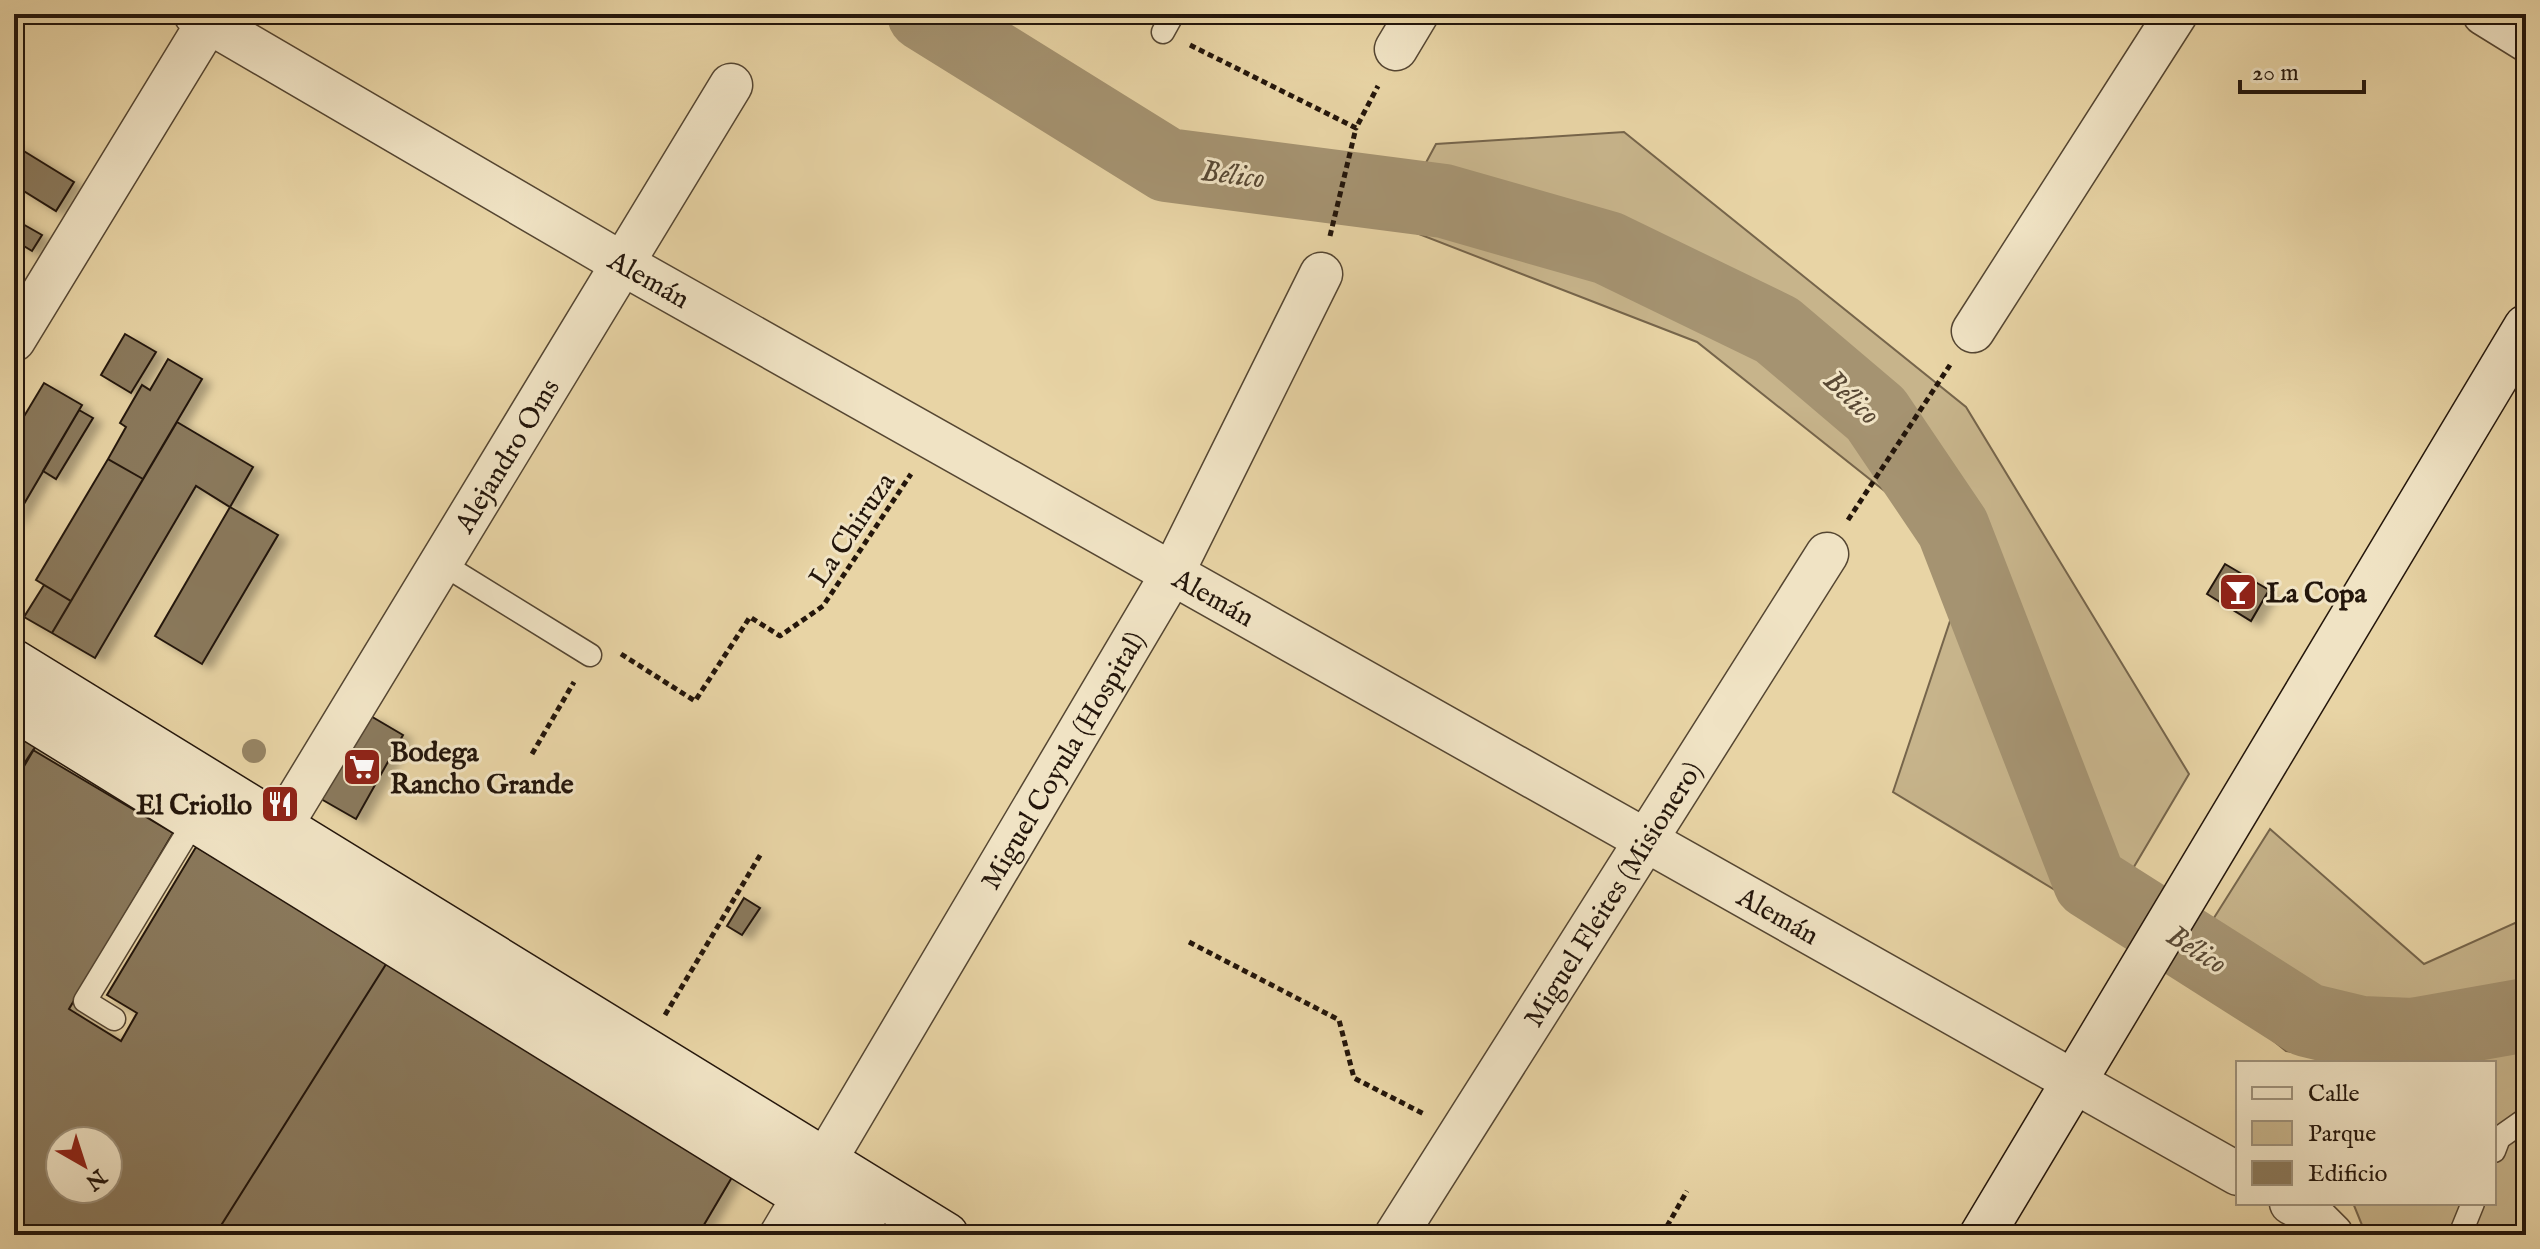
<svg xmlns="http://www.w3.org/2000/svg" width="2540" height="1249" viewBox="0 0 2540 1249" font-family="'IM FELL English',serif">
	<defs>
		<filter id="shadow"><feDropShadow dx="9" dy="5" stdDeviation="4" flood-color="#0004"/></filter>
	</defs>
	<rect width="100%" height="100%" fill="#e8d4a5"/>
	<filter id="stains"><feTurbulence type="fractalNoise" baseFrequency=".0025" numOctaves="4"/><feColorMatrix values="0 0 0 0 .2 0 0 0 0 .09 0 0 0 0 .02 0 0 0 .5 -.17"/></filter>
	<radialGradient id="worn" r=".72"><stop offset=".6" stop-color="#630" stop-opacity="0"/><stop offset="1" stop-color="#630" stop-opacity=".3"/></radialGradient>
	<path fill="#c7b48b" stroke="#76654b" stroke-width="2" d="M 1624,132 L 1966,407 L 2189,774 L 2103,919 L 1893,792 L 1954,609 L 1901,504 L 1697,342 L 1393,224 L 1436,144 Z
		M 2270,829 L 2424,964 L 2526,918 L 2526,1235 L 2366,1235 L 2353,1203 L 2494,1203 L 2494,1063 L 2353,1063 L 2286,1051 L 2183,967 Z"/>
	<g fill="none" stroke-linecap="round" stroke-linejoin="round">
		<path stroke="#a59371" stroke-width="74" d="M 924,14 L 1167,165 L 1444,201 L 1608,248 L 1777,330 L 1876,414 L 1953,528 L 2090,882 L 2307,1020 L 2361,1033 L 2413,1035 L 2526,1015"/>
	</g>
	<path fill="#8a795b" stroke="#24160b" stroke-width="2" fill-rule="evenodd" filter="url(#shadow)" d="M 2526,75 L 2526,96 L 2517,91 Z
		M 14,145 L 74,182 L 56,211 L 14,185 Z
		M 14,219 L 42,235 L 32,251 L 14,240 Z
		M 125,334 L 156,352 L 131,393 L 101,375 Z
		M 168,359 L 202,379 L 143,479 L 108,459 L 126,427 L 120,423 L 142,385 L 150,390 Z
		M 44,383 L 82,405 L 14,521 L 14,433 Z
		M 79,410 L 93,418 L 56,479 L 43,471 Z
		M 177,422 L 253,467 L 230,507 L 196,486 L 95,658 L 52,633 Z
		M 108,459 L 143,479 L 71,601 L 36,580 Z
		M 230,507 L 278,535 L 202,664 L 155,636 Z
		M 2225,564 L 2269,590 L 2251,621 L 2207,594 Z
		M 44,585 L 71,601 L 52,633 L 24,617 Z
		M 14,714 L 44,732 L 16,780 L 14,779 Z
		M 369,715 L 403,735 L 356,819 L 321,799 Z
		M 33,750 L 173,833 L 69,1009 L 121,1041 L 137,1013 L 107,995 L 196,847 L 388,961 L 215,1235 L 14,1235 L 14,779 ZM 60,1141 L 108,1141 L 108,1189 L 60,1189 Z
		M 744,898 L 760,908 L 742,935 L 727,926 Z
		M 388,961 L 738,1167 L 698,1235 L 215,1235 Z"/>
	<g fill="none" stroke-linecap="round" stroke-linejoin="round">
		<g stroke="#554632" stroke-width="25">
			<path id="lane" d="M 1163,32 L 1173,14
				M 441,563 L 590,655
				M 114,1019 L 85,1001 L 195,820
				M 2494,1151 L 2499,1138 L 2526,1119
				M 2460,1235 L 2473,1203"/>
		</g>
		<g stroke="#554632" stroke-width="45">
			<g id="street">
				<path id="s1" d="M 195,14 L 623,264 L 2238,1174"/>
				<path d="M 2484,14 L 2526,40"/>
				<path d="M 1396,49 L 1417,14"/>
				<path d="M 1973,331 L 2176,14"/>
				<path d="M 14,340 L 213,14"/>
				<path id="s2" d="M 281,826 L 731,85"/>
				<path d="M 2291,1203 L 2311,1214 L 2332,1235"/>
				<path id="s3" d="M 781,1235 L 1172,574 L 1321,274"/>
				<path id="s4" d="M 1396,1235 L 1827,554"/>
			</g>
		</g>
		<g stroke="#24160b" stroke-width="47">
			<path id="secondary" d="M 14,662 L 946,1235
				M 14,708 L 866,1235
				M 1982,1235 L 2526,327"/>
		</g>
		<path stroke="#24160b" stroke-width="5" stroke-dasharray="6 4" stroke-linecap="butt" d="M 1190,45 L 1356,128 L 1378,86
			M 1330,236 L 1356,128
			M 1848,520 L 1950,365
			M 621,654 L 695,701 L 750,617 L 780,636 L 823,606 L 911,474
			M 532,754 L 574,682
			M 1189,942 L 1339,1020 L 1354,1078 L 1424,1114
			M 665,1015 L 762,852
			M 1662,1235 L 1687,1191"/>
		<use href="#lane" stroke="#f0e3c4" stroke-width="22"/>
		<use href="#street" stroke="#f0e3c4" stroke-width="42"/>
		<use href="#secondary" stroke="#f0e3c4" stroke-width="44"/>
	</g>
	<circle fill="#978565" cx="254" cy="751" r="12"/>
	<defs>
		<g id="bar-square" transform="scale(2)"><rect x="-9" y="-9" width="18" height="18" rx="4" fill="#8f2418" stroke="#f0e3c4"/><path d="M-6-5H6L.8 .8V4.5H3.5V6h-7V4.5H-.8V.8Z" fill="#fff"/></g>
		<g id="supermarket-square" transform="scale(2)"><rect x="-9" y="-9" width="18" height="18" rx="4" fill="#8f2418" stroke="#f0e3c4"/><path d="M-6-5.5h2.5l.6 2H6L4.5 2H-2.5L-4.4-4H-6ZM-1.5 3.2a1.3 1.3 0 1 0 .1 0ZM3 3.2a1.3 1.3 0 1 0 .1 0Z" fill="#fff"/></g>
		<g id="restaurant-square" transform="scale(2)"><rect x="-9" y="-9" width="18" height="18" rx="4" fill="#8f2418" stroke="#f0e3c4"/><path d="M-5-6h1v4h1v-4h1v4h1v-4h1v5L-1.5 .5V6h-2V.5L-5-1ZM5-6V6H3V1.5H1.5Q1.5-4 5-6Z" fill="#fff"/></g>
	</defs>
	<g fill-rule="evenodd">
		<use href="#bar-square" x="2238" y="592"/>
		<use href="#supermarket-square" x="362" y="767"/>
		<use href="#restaurant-square" x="280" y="804"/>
	</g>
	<g text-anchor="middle" stroke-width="6" stroke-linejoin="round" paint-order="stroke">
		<g font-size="28" fill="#24160b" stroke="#f0e3c4">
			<text dy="10" stroke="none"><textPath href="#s1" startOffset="526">Alemán</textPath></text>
			<text dy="10" stroke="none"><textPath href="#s2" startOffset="434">Alejandro Oms</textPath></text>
			<text transform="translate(851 529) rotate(-56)" y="10">La Chiruza</text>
			<text dy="10" stroke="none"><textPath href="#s1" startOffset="1174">Alemán</textPath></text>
			<text dy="10" stroke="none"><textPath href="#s3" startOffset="552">Miguel Coyula (Hospital)</textPath></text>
			<text dy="10" stroke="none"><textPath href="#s4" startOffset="404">Miguel Fleites (Misionero)</textPath></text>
			<text dy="10" stroke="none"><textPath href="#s1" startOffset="1822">Alemán</textPath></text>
		</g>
		<g font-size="28" font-weight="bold" fill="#24160b" stroke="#f0e3c4" text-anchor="start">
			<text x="2266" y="602">La Copa</text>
			<text x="390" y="761">Bodega<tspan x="390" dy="32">Rancho Grande</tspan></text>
			<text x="252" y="814" text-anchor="end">El Criollo</text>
		</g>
		<g font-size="30" font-style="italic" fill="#584834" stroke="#f0e3c4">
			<text transform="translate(1233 174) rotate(7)" y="10">Bélico</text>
			<text transform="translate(1852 397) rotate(43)" y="10">Bélico</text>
			<text transform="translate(2197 949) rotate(32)" y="10">Bélico</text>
		</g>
	</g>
	<rect width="2540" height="1249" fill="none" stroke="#e8d4a5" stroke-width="48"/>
	<rect x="16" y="16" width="2508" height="1217" fill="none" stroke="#24160b" stroke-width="4"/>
	<rect x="24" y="24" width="2492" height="1201" fill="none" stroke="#24160b" stroke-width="2"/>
	<rect x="2236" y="1061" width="260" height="144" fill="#f0e3c4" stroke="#9e917a" stroke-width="2"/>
	<rect x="2252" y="1087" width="40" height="12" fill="#f0e3c4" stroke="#9e917a" stroke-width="2"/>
	<text x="2308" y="1101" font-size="24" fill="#24160b">Calle</text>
	<rect x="2252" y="1121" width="40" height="24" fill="#c7b48b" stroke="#9e917a" stroke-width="2"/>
	<text x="2308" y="1141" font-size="24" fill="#24160b">Parque</text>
	<rect x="2252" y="1161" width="40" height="24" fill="#8a795b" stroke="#9e917a" stroke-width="2"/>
	<text x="2308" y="1181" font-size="24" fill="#24160b">Edificio</text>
	<g transform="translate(84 1165) rotate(141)"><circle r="38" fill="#f0e3c4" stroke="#9e917a" stroke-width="2"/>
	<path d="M0-6L14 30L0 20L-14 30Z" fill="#8f2418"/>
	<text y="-12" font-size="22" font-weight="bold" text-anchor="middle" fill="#24160b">N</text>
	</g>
	<path d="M2240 80v12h124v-12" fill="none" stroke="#24160b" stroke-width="4"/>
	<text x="2252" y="80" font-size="24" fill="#24160b" stroke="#f0e3c4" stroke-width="6" paint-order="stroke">20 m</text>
	<rect width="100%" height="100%" filter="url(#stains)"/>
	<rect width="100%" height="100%" fill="url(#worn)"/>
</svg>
